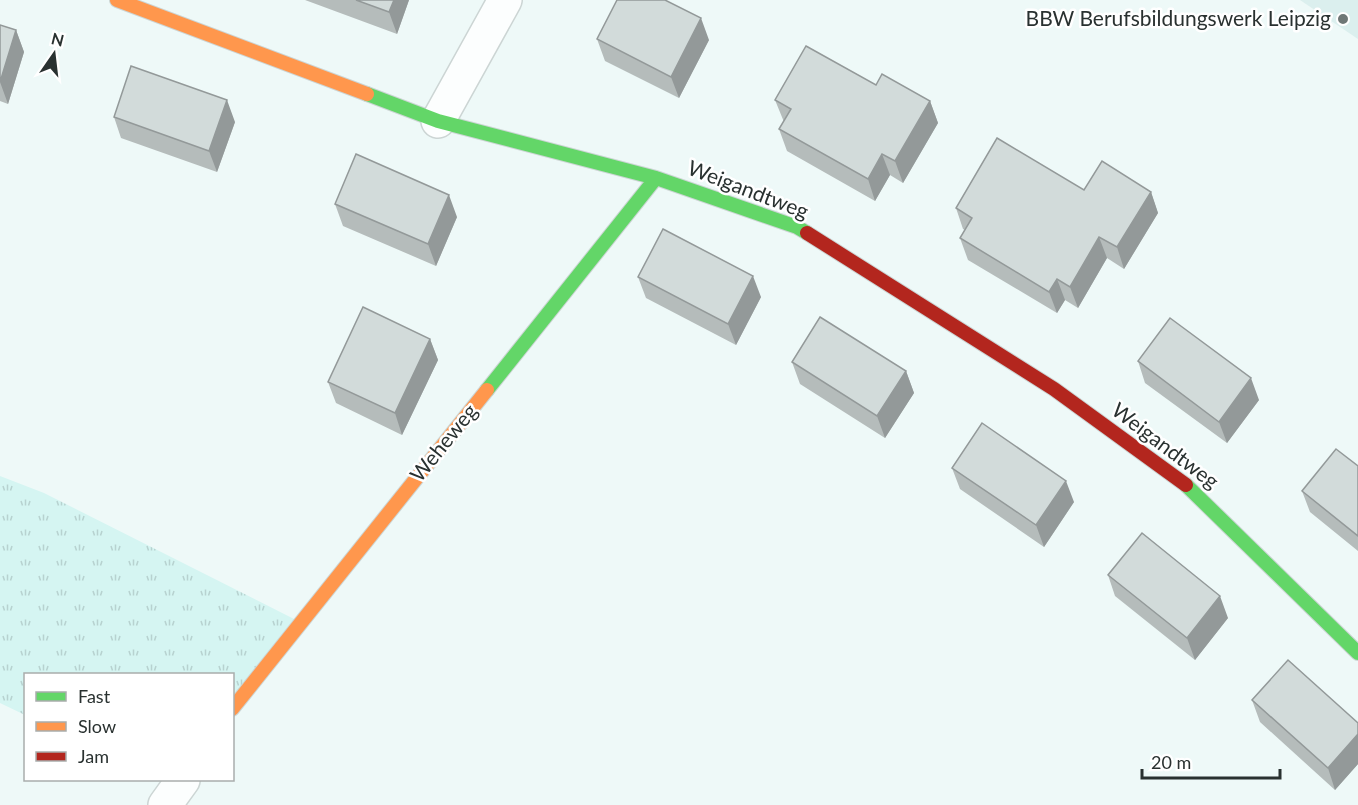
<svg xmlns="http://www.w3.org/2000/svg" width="1358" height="805" viewBox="0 0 1358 805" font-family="Lato,sans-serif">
	<defs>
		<pattern id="park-tufts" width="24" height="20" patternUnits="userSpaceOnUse" patternTransform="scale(1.5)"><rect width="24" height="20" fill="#d5f5f2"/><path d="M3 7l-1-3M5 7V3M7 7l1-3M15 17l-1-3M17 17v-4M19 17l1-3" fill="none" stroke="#b7d2d0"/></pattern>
	</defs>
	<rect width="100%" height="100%" fill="#eef9f8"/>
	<path fill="#dbefee" d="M 1300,0 L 1358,0 L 1358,39 Z"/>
	<path fill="url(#park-tufts)" d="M 0,476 L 44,493 L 300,622 L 233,713 L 232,674 L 26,674 L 25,715 L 0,703 Z"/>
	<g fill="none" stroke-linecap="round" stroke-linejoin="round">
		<g stroke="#ccd5d4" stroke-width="36">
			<path id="street" d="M 438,121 L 505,0
				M 165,805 L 183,780"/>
		</g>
		<g stroke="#ccd5d4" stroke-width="16">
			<path id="fast" d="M 367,94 L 438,121 L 656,178 L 797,227 L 807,233
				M 487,390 L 656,178
				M 1186,485 L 1358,653"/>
		</g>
		<g stroke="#ccd5d4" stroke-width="16">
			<path id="slow" d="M 117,0 L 367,94
				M 232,709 L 487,390"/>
		</g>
		<g stroke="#ccd5d4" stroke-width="16">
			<path id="jam" d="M 807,233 L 1054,389 L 1186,485"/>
		</g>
		<use href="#street" stroke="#fcfefe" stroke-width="33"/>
		<use href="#fast" stroke="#63d668" stroke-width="14"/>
		<use href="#slow" stroke="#ff974d" stroke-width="14"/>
		<use href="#jam" stroke="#b3261e" stroke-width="14"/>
	</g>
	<path fill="#b5bcbb" d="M 305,0 L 409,0 L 397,34 Z
		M 0,25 L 16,30 L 24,52 L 8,104 L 0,101 Z
		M 597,39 L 709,40 L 679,98 L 605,61 Z
		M 876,85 L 930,101 L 938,123 L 903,183 L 890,175 L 875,201 L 787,151 L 779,129 L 784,122 L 775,100 Z
		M 114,117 L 235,122 L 217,172 L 121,138 Z
		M 1084,190 L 1151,192 L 1158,213 L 1124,269 L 1107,258 L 1078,308 L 1065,300 L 1057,313 L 968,260 L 960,238 L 965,230 L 963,229 L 956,208 Z
		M 335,204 L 457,217 L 436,266 L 343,226 Z
		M 638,277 L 761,297 L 736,345 L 646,298 Z
		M 430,339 L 438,360 L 402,435 L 336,403 L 328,382 Z
		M 1138,361 L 1259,400 L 1227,443 L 1145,383 Z
		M 792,362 L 906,371 L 914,393 L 885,438 L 800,384 Z
		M 1358,466 L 1358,551 L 1310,512 L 1302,491 Z
		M 952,468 L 1074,502 L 1044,547 L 960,489 Z
		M 1108,575 L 1228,618 L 1195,660 L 1115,596 Z
		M 1252,700 L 1358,723 L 1358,764 L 1335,790 L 1260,722 Z"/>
	<path fill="#939999" d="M 394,0 L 409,0 L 397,34 L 389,12 Z
		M 701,18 L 709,40 L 679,98 L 671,77 Z
		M 16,30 L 24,52 L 8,104 L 0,82 Z
		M 227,100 L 235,122 L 217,172 L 209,151 Z
		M 930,101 L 938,123 L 903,183 L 895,161 Z
		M 882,154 L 890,175 L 875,201 L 868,179 Z
		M 1151,192 L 1158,213 L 1124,269 L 1117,247 Z
		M 449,195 L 457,217 L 436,266 L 428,244 Z
		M 1099,237 L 1107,258 L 1078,308 L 1070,287 Z
		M 753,276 L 761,297 L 736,345 L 728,324 Z
		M 1057,279 L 1065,300 L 1057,313 L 1049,292 Z
		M 430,339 L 438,360 L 402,435 L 395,413 Z
		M 906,371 L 914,393 L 885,438 L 877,416 Z
		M 1251,378 L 1259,400 L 1227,443 L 1219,422 Z
		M 1066,481 L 1074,502 L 1044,547 L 1036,525 Z
		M 1220,596 L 1228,618 L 1195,660 L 1187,638 Z
		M 1358,734 L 1358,764 L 1335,790 L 1328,768 Z"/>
	<path fill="#d2dbda" stroke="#939999" stroke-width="1.5" d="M 356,0 L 394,0 L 389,12 Z
		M 617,0 L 665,0 L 701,18 L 671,77 L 597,39 Z
		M 0,25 L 16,30 L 0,82 Z
		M 806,46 L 876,85 L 882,74 L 930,101 L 895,161 L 882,154 L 868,179 L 779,129 L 791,109 L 775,100 Z
		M 131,66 L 227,100 L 209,151 L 114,117 Z
		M 997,138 L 1084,190 L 1102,161 L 1151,192 L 1117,247 L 1099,237 L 1070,287 L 1057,279 L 1049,292 L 960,238 L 972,218 L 956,208 Z
		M 356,154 L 449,195 L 428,244 L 335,204 Z
		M 663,229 L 753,276 L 728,324 L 638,277 Z
		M 363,307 L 430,339 L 395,413 L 328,382 Z
		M 820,317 L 906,371 L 877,416 L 792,362 Z
		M 1170,318 L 1251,378 L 1219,422 L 1138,361 Z
		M 982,423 L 1066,481 L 1036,525 L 952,468 Z
		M 1336,449 L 1358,466 L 1358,536 L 1302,491 Z
		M 1142,533 L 1220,596 L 1187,638 L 1108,575 Z
		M 1288,660 L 1358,723 L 1358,734 L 1328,768 L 1252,700 Z"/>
	<circle fill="#6e7776" stroke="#fff" stroke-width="2" cx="1343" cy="19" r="6"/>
	<g text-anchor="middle" stroke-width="5" stroke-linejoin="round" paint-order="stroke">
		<g font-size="21" fill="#293130" stroke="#fff" text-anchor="end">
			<text x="1331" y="26">BBW Berufsbildungswerk Leipzig</text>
		</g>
		<g font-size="21" fill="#293130" stroke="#fff">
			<text transform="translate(748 190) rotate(21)" y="7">Weigandtweg</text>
			<text transform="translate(444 443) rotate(-51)" y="7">Weheweg</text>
			<text transform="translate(1165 446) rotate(37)" y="7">Weigandtweg</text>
		</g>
	</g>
	<rect x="24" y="673" width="210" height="108" fill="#ffffff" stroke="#a9adac" stroke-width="1.5"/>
	<rect x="36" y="692" width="30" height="9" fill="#63d668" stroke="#a9adac" stroke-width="1.5"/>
	<text x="78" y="703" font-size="18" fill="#293130">Fast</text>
	<rect x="36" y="722" width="30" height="9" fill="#ff974d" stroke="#a9adac" stroke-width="1.5"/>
	<text x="78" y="733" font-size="18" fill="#293130">Slow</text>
	<rect x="36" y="752" width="30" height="9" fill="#b3261e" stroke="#a9adac" stroke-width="1.5"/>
	<text x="78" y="763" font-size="18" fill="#293130">Jam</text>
	<g transform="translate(54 54) rotate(14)" stroke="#ffffff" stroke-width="4.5" paint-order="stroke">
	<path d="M0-4.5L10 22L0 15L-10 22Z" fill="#293130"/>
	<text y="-9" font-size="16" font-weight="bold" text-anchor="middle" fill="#293130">N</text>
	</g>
	<path d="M1142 769v9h138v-9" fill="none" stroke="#293130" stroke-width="3"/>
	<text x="1151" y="769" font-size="18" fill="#293130" stroke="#ffffff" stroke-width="4.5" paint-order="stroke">20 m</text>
</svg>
